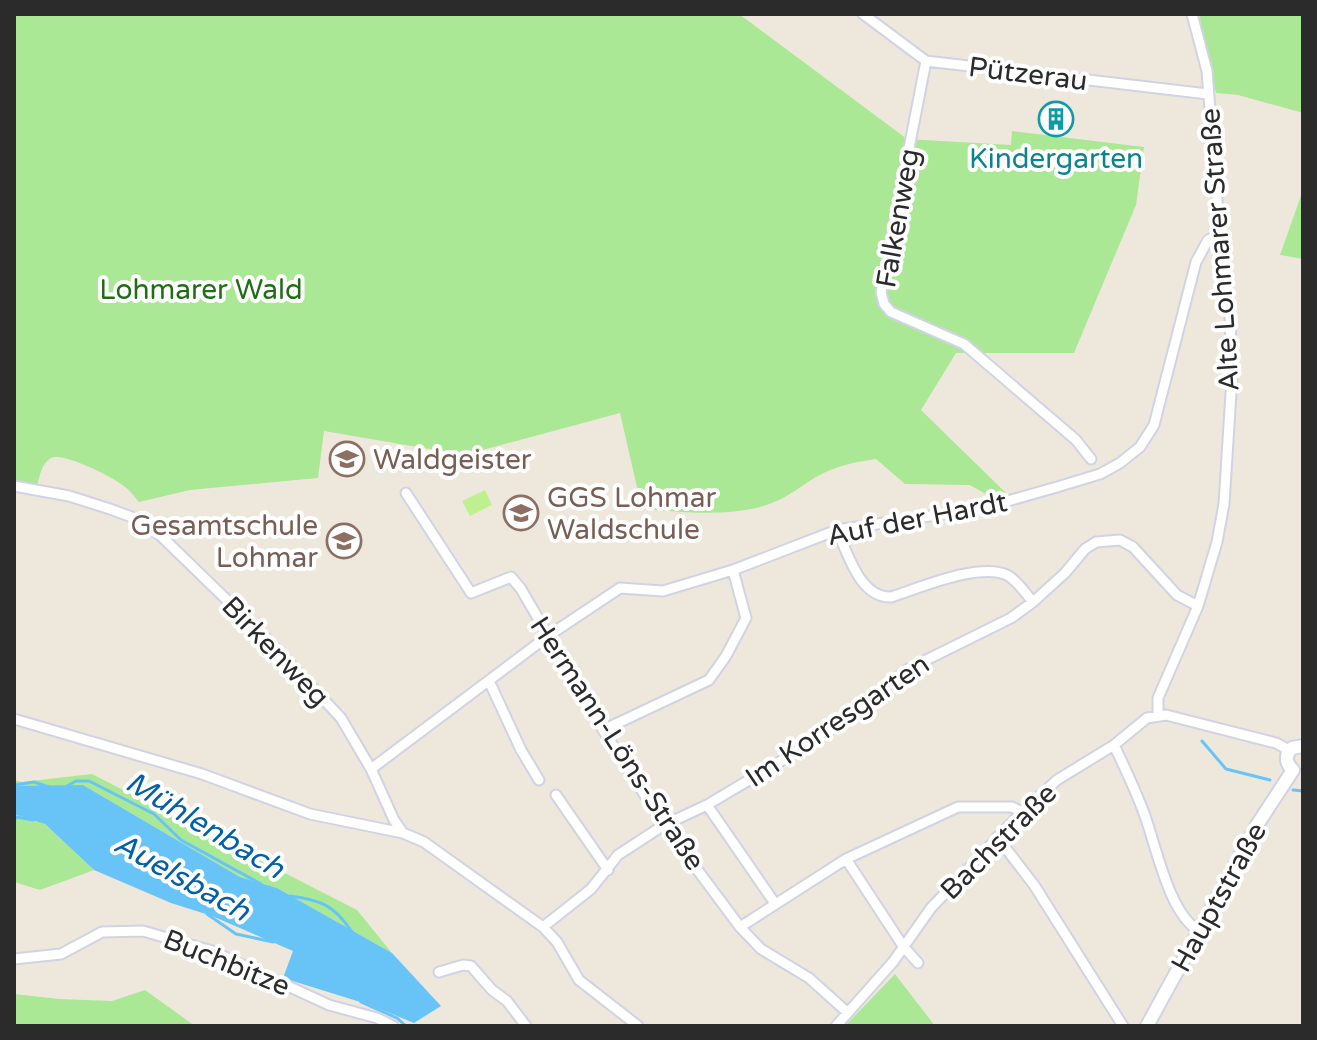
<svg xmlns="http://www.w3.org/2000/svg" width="1317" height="1040" viewBox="0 0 1317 1040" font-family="'Varela Round',sans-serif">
	<rect width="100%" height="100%" fill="#eee8dc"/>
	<path fill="#aae895" d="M 14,14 L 739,14 L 907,139 L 1011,145 L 1012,131 L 1144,147 L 1136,205 L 1074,353 L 956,353 L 921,410 L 1007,494 L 991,497 L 970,485 L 905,484 L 876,459 C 855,462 835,466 816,477 C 804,484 792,494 779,500 C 739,519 686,512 642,509 L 620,413 L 464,455 L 324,431 L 318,478 L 190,490 L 139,502 C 134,496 128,488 121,484 C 110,476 63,452 51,458 C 41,464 40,476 37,486 L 14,481 Z
		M 1199,14 L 1303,14 L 1303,113 L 1238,95 L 1216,93 Z
		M 1303,190 L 1303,259 L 1280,255 Z
		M 92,774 L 357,910 L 392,953 L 277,888 L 240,877 L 83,785 L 14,788 L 14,780 L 22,782 Z
		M 14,814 L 45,824 L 94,870 L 40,890 L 14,882 Z
		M 895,974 L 935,1026 L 845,1026 Z
		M 145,990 L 195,1026 L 14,1026 L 14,994 L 59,999 L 112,1001 Z"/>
	<path fill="#bff090" d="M 485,490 L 492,505 L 470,516 L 462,501 Z"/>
	<path fill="#68c4f7" d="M 83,785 L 240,877 L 277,888 L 392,953 L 441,1006 L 414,1023 L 370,1005 L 283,978 L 293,951 L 212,916 L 171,903 L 94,870 L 45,824 L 14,814 L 15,786 Z"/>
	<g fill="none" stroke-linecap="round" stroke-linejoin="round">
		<path stroke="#68c4f7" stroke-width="3" d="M 1202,741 L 1226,769 L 1270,780
			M 14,785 L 34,782 L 49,787
			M 67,786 L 76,781 L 89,781 L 154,814 L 181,840 L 261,884
			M 1293,790 L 1303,791
			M 14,820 L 17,817 L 33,820
			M 290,896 C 321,900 334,905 352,932
			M 207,914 L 236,934 L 273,942
			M 361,1002 L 397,1018 L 406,1026"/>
		<g stroke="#d1d3e5" stroke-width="13">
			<path id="minor" d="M 863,14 L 926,61 L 1208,94
				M 926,61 L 881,292 L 884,304 L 891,312 L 964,344 L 1076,440 L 1091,459
				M 14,486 L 69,496 L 110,509 L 137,519 L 160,535 L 268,640 L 341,718 L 371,769 L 394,820 L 403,833
				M 406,493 L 471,593 L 511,577 L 521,589 L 603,730 L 664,825 L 740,927 L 761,949 L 809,978 L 848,1013
				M 837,530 C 848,554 860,598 891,597 C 920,588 979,562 1007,575 C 1018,581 1025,593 1033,602
				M 489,681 L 521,750 L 539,780
				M 1158,715 L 1158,698 L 1198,606 L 1217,542 L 1224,504 L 1232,377 L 1230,317 L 1219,225 L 1207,71 L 1192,14
				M 14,719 L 202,774 L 310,814 L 403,833 L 424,842 L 543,927 L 557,942 L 579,980 L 638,1026
				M 603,730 L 709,680 L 726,656 L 746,618 L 733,570
				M 1114,745 C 1124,766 1134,787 1142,808 C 1156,842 1167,912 1199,931
				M 371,769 L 548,636 L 620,588 L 663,591 L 733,570 L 837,530 L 983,508 L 1057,487 L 1100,474 L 1120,463 L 1140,447 L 1154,425 L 1196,262 L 1208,240 L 1220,234
				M 556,795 L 608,870
				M 707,805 L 774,902
				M 997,837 L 1034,885 L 1123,1026
				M 846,859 L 903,946 L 918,963
				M 543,927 L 591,889 L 618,855 L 664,825 L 707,805 L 823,736 L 908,669 L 1011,618 L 1033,602 L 1065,573 L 1085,549 L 1096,542 L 1120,540 L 1133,547 L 1177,595 L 1198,606
				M 740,927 L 846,859 L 958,807 L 1012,807 L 1022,812
				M 14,959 L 61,954 L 102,932 L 143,931 L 212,951 L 329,1005 L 377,1018 L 393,1026
				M 439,972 L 463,965 L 471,966 L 492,990 L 507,1001 L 526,1026
				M 836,1026 L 893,962 L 931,908 L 1022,812 L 1057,780 L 1114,745 L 1147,718 L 1166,715 L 1276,743 L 1289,750"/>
		</g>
		<g stroke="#d1d3e5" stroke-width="16">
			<path id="secondary" d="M 1293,770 C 1286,764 1284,755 1292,748 L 1303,746
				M 1147,1026 L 1257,825 L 1293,770"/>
		</g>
		<use href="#minor" stroke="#fff" stroke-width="9"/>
		<use href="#secondary" stroke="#fff" stroke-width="12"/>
	</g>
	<defs>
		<g id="building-ring" transform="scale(1.8)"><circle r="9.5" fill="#fff" stroke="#0f9aa8" stroke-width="1.5"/><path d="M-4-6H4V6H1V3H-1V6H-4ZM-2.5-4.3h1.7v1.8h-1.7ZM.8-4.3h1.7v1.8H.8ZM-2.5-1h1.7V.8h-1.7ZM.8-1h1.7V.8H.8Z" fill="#0f9aa8"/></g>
		<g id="school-ring" transform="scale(1.8)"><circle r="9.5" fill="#fff" stroke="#8d6e63" stroke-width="1.5"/><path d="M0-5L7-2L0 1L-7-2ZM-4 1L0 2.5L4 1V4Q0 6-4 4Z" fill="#8d6e63"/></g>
	</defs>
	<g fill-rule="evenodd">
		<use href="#building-ring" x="1056" y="119"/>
		<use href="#school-ring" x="347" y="459"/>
		<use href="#school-ring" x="521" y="513"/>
		<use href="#school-ring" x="344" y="541"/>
	</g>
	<g text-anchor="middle" stroke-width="8" stroke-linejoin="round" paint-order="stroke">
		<g font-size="28" fill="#2b2b2b" stroke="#fff">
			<text transform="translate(1028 73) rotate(7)" y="10">Pützerau</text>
			<text transform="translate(897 218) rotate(-80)" y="10">Falkenweg</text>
			<text transform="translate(1219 250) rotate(-94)" y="10">Alte Lohmarer Straße</text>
			<text transform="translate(917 518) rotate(-11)" y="10">Auf der Hardt</text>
			<text transform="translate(276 651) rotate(46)" y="10">Birkenweg</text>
			<text transform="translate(837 720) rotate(-34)" y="10">Im Korresgarten</text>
			<text transform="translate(618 743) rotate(57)" y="10">Hermann-Löns-Straße</text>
			<text transform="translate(998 841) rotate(-45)" y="10">Bachstraße</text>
			<text transform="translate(1218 897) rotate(-61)" y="10">Hauptstraße</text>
			<text transform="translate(227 962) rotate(22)" y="10">Buchbitze</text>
		</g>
		<g font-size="28" fill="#0d838f" stroke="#fff">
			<text x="1056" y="168">Kindergarten</text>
		</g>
		<g font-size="28" fill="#1f6e15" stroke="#fff">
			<text x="201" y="299">Lohmarer Wald</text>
		</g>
		<g font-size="28" fill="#785e54" stroke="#fff" text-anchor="start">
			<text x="373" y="469">Waldgeister</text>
			<text x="547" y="507">GGS Lohmar<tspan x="547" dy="32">Waldschule</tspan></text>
			<text x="318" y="535" text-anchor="end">Gesamtschule<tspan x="318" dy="32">Lohmar</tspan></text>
		</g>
		<g font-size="30" font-style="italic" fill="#0360a7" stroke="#fff">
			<text transform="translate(205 825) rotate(31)" y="10">Mühlenbach</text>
			<text transform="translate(182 877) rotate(29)" y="10">Auelsbach</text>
		</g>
	</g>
	<rect width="1317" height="1040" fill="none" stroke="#2b2b2b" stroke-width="32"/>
</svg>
